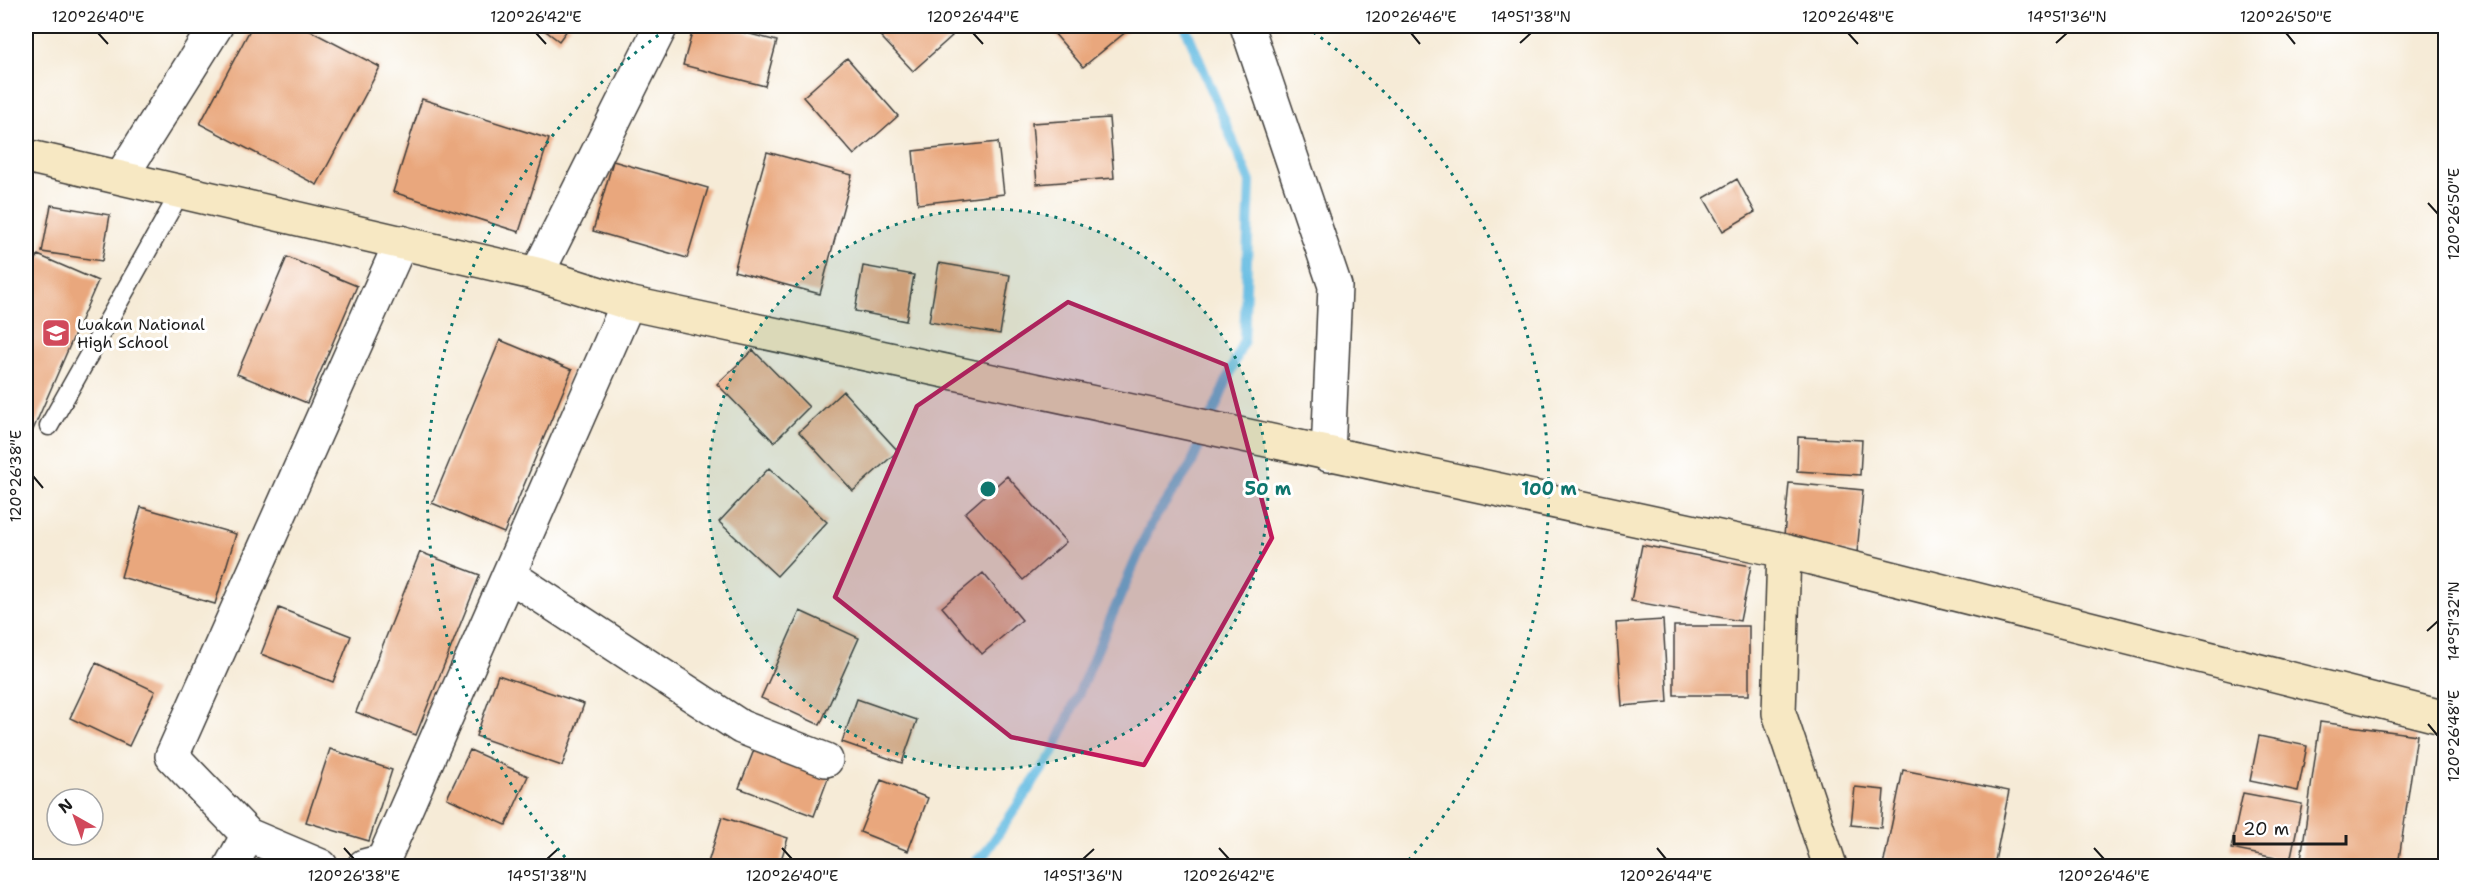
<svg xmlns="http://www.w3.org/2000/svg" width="2471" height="892" viewBox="0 0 2471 892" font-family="'Shantell Sans',sans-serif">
	<rect width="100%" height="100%" fill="#fff"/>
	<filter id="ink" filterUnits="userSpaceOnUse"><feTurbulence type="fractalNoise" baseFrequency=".0167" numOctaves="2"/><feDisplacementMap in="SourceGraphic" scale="12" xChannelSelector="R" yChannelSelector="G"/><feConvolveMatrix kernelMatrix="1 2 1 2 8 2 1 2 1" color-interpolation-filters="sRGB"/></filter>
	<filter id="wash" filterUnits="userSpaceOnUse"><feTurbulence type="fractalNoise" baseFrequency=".008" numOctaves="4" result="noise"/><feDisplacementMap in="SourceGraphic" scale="24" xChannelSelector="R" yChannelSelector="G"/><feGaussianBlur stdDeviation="1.35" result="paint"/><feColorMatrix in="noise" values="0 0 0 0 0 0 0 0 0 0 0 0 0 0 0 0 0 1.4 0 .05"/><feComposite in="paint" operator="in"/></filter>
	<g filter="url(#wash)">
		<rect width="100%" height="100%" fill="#f6ebd7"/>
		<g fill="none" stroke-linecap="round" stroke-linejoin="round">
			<path stroke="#65bce2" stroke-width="10" d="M 971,866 L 986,852 L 1053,753 L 1152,522 L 1191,465 L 1244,340 L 1250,182 L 1185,26"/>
		</g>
		<g id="blocks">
			<path fill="#e9a77d" d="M 252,26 L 301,26 L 380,67 L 317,185 L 200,124 Z
				M 539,26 L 570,26 L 559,41 Z
				M 694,26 L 720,26 L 777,41 L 765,86 L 683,65 Z
				M 871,26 L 942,26 L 952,36 L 913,71 Z
				M 1048,26 L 1133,26 L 1083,67 Z
				M 847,58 L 898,116 L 854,155 L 803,97 Z
				M 422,99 L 549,139 L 519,232 L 393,192 Z
				M 1109,118 L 1114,178 L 1037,184 L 1032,123 Z
				M 998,142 L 1004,194 L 918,204 L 913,151 Z
				M 767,152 L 852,175 L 820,294 L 734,271 Z
				M 613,161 L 708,188 L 687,258 L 593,231 Z
				M 1737,179 L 1755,212 L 1723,231 L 1704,198 Z
				M 51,205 L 110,215 L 102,261 L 42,252 Z
				M 38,255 L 98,281 L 26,446 L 26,282 Z
				M 287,257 L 357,286 L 307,403 L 237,374 Z
				M 939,263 L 1010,275 L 1000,334 L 929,322 Z
				M 863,266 L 914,275 L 906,321 L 855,311 Z
				M 500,340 L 572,370 L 504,533 L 432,503 Z
				M 753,350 L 809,407 L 774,442 L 717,384 Z
				M 843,391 L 898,451 L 853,491 L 799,432 Z
				M 1798,437 L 1862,440 L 1860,475 L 1797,471 Z
				M 769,468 L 827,522 L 777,576 L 719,522 Z
				M 1007,476 L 1066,542 L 1023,580 L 965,513 Z
				M 1789,483 L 1863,490 L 1857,553 L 1783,546 Z
				M 141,507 L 236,534 L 215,604 L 121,577 Z
				M 1642,545 L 1751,566 L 1740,621 L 1631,601 Z
				M 420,552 L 480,575 L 416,735 L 356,712 Z
				M 983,573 L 1022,620 L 982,654 L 942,607 Z
				M 279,608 L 351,636 L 333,682 L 261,654 Z
				M 800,611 L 859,638 L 820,725 L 761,698 Z
				M 1663,620 L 1668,702 L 1622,706 L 1616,623 Z
				M 1674,626 L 1749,626 L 1749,695 L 1674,695 Z
				M 96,663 L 155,691 L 129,746 L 70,718 Z
				M 498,675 L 584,704 L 562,766 L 476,736 Z
				M 857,699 L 917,720 L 902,763 L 842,742 Z
				M 2320,722 L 2417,735 L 2398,866 L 2359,866 L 2301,859 Z
				M 2259,736 L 2307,746 L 2298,791 L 2250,781 Z
				M 756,745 L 830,773 L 814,816 L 739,788 Z
				M 330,749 L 392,770 L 369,841 L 306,822 Z
				M 470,750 L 528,776 L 506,825 L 447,798 Z
				M 1903,770 L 2009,791 L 1994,866 L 1883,866 Z
				M 881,780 L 928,798 L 908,851 L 860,832 Z
				M 1855,787 L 1884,790 L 1881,828 L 1851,825 Z
				M 2243,793 L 2302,804 L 2290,861 L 2231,849 Z
				M 722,817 L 788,838 L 779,866 L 707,866 Z"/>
		</g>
	</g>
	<g filter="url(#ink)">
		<use href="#blocks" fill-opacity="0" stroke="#3d3b38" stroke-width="1.5"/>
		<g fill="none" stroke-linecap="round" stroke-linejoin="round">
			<g stroke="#3d3b38" stroke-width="21">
				<path id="lane" d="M 49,426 L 181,191"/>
			</g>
			<g stroke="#3d3b38" stroke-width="36">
				<path id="street" d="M 1247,26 L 1335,286 L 1328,455
					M 121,177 L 216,26
					M 537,274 L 661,26
					M 509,575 L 741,727 L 826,760
					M 231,866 L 248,835
					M 321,866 L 248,835 L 172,756 L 401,242
					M 364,866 L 383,861 L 628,303"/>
			</g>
			<g stroke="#3d3b38" stroke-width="36">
				<path id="secondary" d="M 26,156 L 537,274 L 628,303 L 1784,551 L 2446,718
					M 1784,551 L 1779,713 L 1830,866"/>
			</g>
			<use href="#lane" stroke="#fff" stroke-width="18"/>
			<use href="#street" stroke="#fff" stroke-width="33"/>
			<use href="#secondary" stroke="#f7e8c3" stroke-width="33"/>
		</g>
	</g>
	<path fill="#c2185b" fill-opacity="0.2" stroke="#c2185b" stroke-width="4.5" stroke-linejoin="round" d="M 1068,302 L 1226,365 L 1272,538 L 1144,765 L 1011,737 L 835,597 L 917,406 Z"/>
	<path fill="none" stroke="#1c1c1c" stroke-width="2" d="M 98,33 L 108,44M 536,33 L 546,44M 973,33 L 983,44M 1411,33 L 1420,44M 1848,33 L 1858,44M 2286,33 L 2295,44M 1520,43 L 1531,33M 2056,43 L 2067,33M 2428,203 L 2438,214M 33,476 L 43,488M 2427,631 L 2438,621M 2428,724 L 2438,736M 344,848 L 354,859M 782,848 L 792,859M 1219,848 L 1229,859M 1657,848 L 1666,859M 2094,848 L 2104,859M 547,859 L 558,849M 1083,859 L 1094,849"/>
	<circle cx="988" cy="489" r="280" fill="#0f766e" fill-opacity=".12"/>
	<g fill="none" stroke="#0f766e" stroke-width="3" stroke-dasharray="3 6">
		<circle cx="988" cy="489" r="280"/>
		<path d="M571 864A561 561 0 0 1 670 27M1306 27A561 561 0 0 1 1405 864"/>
	</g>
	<defs>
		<g id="school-square" transform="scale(1.5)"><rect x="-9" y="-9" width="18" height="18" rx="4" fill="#d1495b" stroke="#fff"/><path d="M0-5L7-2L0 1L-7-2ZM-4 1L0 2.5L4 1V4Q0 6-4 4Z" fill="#fff"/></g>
	</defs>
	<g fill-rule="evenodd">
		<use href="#school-square" x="56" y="333"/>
	</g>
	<g text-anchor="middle" stroke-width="6" stroke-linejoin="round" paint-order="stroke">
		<g font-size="16" fill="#1c1c1c" stroke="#fff" text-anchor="start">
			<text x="77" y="330">Luakan National<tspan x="77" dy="18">High School</tspan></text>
		</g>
	</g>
	<circle cx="988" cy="489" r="9" fill="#0f766e" stroke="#fff" stroke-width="3"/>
	<g font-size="18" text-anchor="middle" font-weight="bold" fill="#0f766e" stroke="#fff" stroke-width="6" stroke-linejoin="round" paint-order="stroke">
		<text x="1268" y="495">50 m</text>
		<text x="1549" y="495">100 m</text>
	</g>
	<rect width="2471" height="892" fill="none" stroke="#fff" stroke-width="66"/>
	<g transform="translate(75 817) rotate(320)"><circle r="28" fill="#ffffff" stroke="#a4a4a4" stroke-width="1.5"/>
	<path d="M0-4.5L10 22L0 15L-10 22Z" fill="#d1495b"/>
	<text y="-9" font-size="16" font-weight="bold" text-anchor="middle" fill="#1c1c1c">N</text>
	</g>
	<path d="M2234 835v9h112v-9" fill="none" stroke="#1c1c1c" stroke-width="3"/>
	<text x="2243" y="835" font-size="18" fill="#1c1c1c" stroke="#ffffff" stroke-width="4.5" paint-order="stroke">20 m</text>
	<rect x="33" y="33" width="2405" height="826" fill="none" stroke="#1c1c1c" stroke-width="2"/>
	<g font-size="15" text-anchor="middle" fill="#1c1c1c">
		<text x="98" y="22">120°26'40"E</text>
		<text x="536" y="22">120°26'42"E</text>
		<text x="973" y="22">120°26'44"E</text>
		<text x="1411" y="22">120°26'46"E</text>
		<text x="1531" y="22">14°51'38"N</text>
		<text x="1848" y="22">120°26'48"E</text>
		<text x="2067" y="22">14°51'36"N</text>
		<text x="2286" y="22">120°26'50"E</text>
		<text transform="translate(2454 214) rotate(-90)" y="5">120°26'50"E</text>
		<text transform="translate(16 476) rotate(-90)" y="5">120°26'38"E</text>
		<text transform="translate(2454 621) rotate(-90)" y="5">14°51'32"N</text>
		<text transform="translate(2454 736) rotate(-90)" y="5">120°26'48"E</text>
		<text x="354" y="881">120°26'38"E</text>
		<text x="547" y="881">14°51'38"N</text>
		<text x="792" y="881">120°26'40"E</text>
		<text x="1083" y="881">14°51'36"N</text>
		<text x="1229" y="881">120°26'42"E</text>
		<text x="1666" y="881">120°26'44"E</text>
		<text x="2104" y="881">120°26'46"E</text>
	</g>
</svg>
